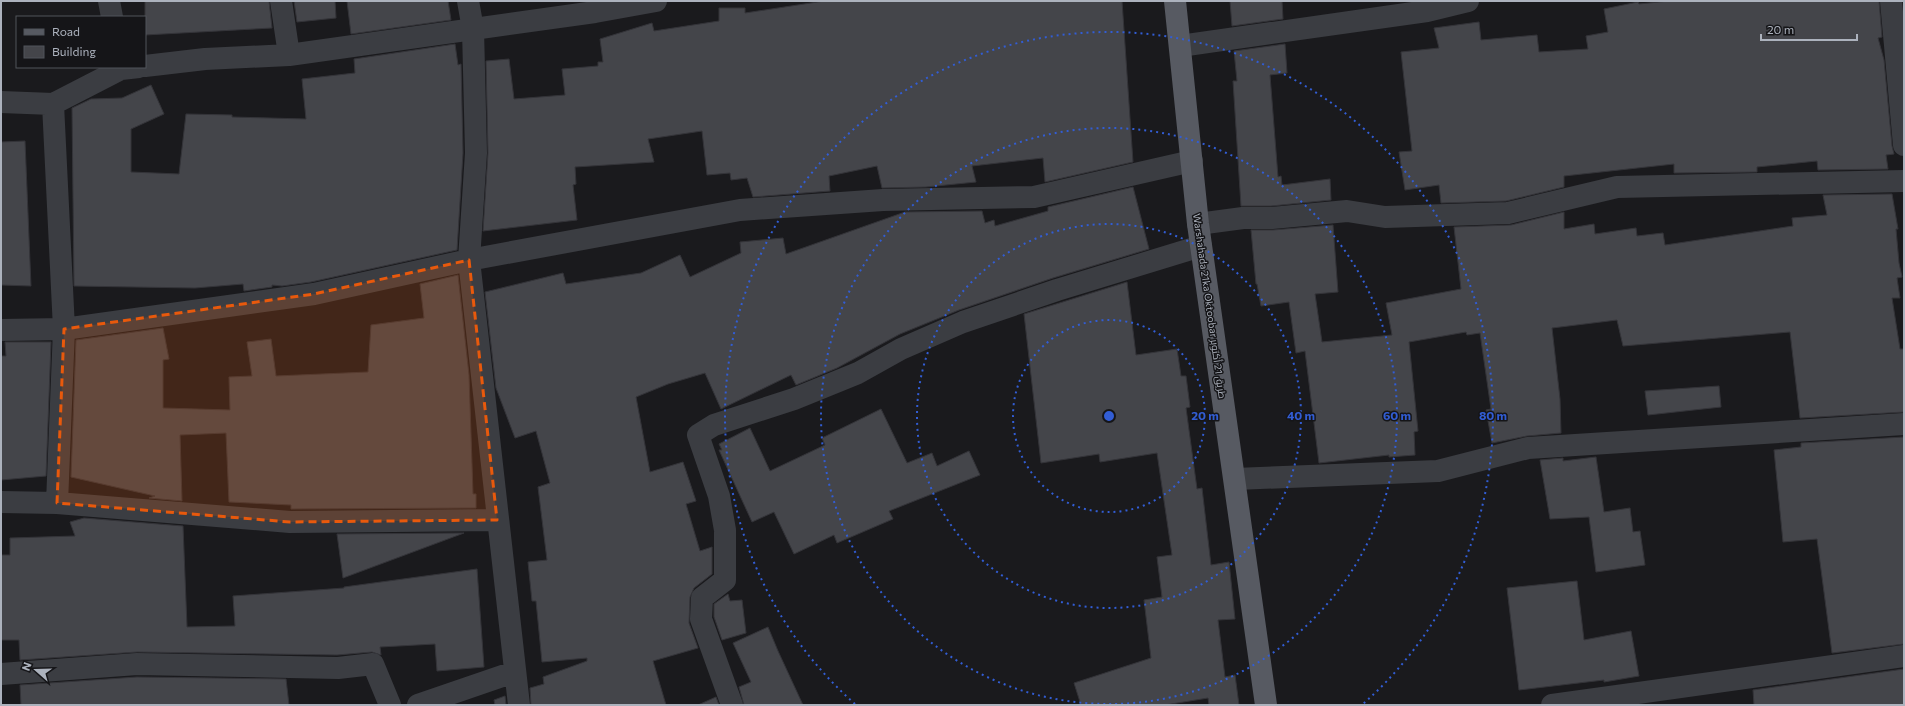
<svg xmlns="http://www.w3.org/2000/svg" width="1905" height="706" viewBox="0 0 1905 706" font-family="Commissioner,Cairo,sans-serif">
	<rect width="100%" height="100%" fill="#1a1a1d"/>
	<path fill="#44454a" stroke="#343439" d="M 145,1 L 269,1 L 272,28 L 145,35 Z
		M 294,1 L 335,1 L 336,18 L 297,22 Z
		M 347,1 L 448,1 L 451,20 L 351,34 Z
		M 824,1 L 1122,1 L 1133,162 L 1045,182 L 1043,158 L 972,166 L 976,182 L 926,187 L 882,188 L 877,166 L 829,176 L 830,191 L 753,197 L 747,178 L 731,180 L 730,173 L 707,175 L 702,131 L 648,139 L 654,162 L 575,167 L 576,184 L 573,185 L 577,220 L 483,231 L 488,153 L 486,61 L 509,59 L 514,99 L 565,95 L 562,69 L 598,66 L 598,62 L 603,62 L 600,39 L 652,23 L 654,31 L 719,21 L 719,8 L 745,8 L 745,13 Z
		M 1230,1 L 1282,1 L 1283,19 L 1232,26 Z
		M 1669,1 L 1879,1 L 1882,37 L 1878,38 L 1884,60 L 1892,146 L 1894,154 L 1886,155 L 1888,169 L 1818,170 L 1817,161 L 1757,167 L 1757,172 L 1674,173 L 1674,164 L 1564,176 L 1564,187 L 1506,201 L 1441,203 L 1439,185 L 1405,190 L 1399,152 L 1412,151 L 1401,52 L 1439,48 L 1434,28 L 1479,22 L 1481,40 L 1537,35 L 1539,52 L 1588,49 L 1586,36 L 1608,32 L 1604,9 L 1638,2 L 1639,4 Z
		M 455,44 L 458,65 L 461,64 L 463,153 L 457,250 L 311,282 L 282,286 L 272,285 L 272,287 L 244,291 L 243,284 L 195,288 L 74,286 L 72,108 L 91,99 L 122,98 L 151,85 L 164,114 L 131,129 L 131,172 L 179,174 L 186,114 L 232,115 L 232,117 L 306,119 L 302,79 L 355,73 L 354,59 Z
		M 1285,44 L 1287,73 L 1270,75 L 1278,177 L 1281,176 L 1282,185 L 1330,179 L 1331,200 L 1271,206 L 1241,206 L 1233,81 L 1237,81 L 1234,51 Z
		M 25,141 L 31,286 L 1,285 L 1,142 Z
		M 1133,187 L 1149,249 L 1053,278 L 959,310 L 900,334 L 837,368 L 796,385 L 791,375 L 721,409 L 705,373 L 668,384 L 636,397 L 650,472 L 683,462 L 696,501 L 686,504 L 700,551 L 712,547 L 712,574 L 694,588 L 690,597 L 689,623 L 698,648 L 653,661 L 666,705 L 531,705 L 530,688 L 544,684 L 543,677 L 587,661 L 587,658 L 542,662 L 536,601 L 532,601 L 528,562 L 547,560 L 538,487 L 550,483 L 536,431 L 515,438 L 496,388 L 485,292 L 563,273 L 566,284 L 641,273 L 680,255 L 690,277 L 741,253 L 740,242 L 783,238 L 786,254 L 905,212 L 982,211 L 985,223 L 994,220 L 995,226 L 1048,211 L 1048,207 Z
		M 1892,194 L 1898,229 L 1896,229 L 1899,263 L 1902,277 L 1897,278 L 1900,298 L 1892,298 L 1900,349 L 1904,349 L 1904,412 L 1800,418 L 1790,332 L 1623,346 L 1617,320 L 1552,328 L 1560,399 L 1561,433 L 1527,436 L 1492,443 L 1486,410 L 1491,409 L 1480,333 L 1467,335 L 1466,332 L 1409,342 L 1418,431 L 1414,432 L 1415,455 L 1389,457 L 1389,455 L 1319,463 L 1305,351 L 1296,353 L 1289,302 L 1261,306 L 1257,284 L 1256,284 L 1251,230 L 1273,230 L 1333,225 L 1338,292 L 1315,294 L 1322,342 L 1392,335 L 1386,303 L 1461,289 L 1454,227 L 1511,225 L 1564,212 L 1564,229 L 1594,224 L 1595,234 L 1636,228 L 1637,236 L 1663,233 L 1665,245 L 1793,226 L 1792,218 L 1827,215 L 1823,195 Z
		M 458,275 L 469,375 L 473,494 L 476,494 L 476,508 L 291,509 L 291,505 L 229,502 L 226,433 L 180,435 L 182,501 L 149,498 L 155,496 L 71,477 L 76,340 L 163,328 L 169,359 L 163,360 L 163,408 L 230,410 L 229,377 L 252,376 L 247,342 L 271,339 L 276,376 L 368,372 L 371,325 L 424,318 L 420,284 Z
		M 1127,282 L 1136,355 L 1177,349 L 1181,376 L 1186,376 L 1190,407 L 1186,408 L 1197,489 L 1202,488 L 1211,565 L 1229,562 L 1235,619 L 1218,620 L 1225,677 L 1235,675 L 1239,705 L 1209,705 L 1208,698 L 1165,705 L 1081,705 L 1074,683 L 1151,658 L 1144,600 L 1162,597 L 1157,557 L 1172,555 L 1157,453 L 1100,462 L 1099,454 L 1041,463 L 1024,314 Z
		M 5,342 L 51,342 L 46,476 L 1,480 L 1,356 L 6,356 Z
		M 1719,386 L 1721,407 L 1648,415 L 1645,391 Z
		M 881,409 L 907,463 L 932,453 L 937,466 L 969,451 L 980,475 L 889,511 L 893,519 L 837,543 L 834,535 L 794,554 L 774,512 L 752,522 L 719,450 L 722,450 L 719,444 L 750,428 L 770,471 L 825,445 L 822,438 Z
		M 1904,437 L 1904,644 L 1832,653 L 1817,539 L 1783,542 L 1774,450 L 1801,447 L 1801,443 Z
		M 1596,457 L 1604,512 L 1630,508 L 1633,532 L 1640,531 L 1645,565 L 1596,572 L 1589,517 L 1550,519 L 1540,460 L 1563,458 L 1563,461 Z
		M 84,518 L 183,526 L 187,627 L 235,626 L 233,596 L 344,588 L 344,587 L 477,569 L 484,667 L 437,671 L 435,644 L 380,647 L 381,655 L 372,652 L 337,655 L 137,652 L 20,660 L 19,640 L 1,640 L 1,555 L 10,555 L 10,538 L 75,536 L 70,522 Z
		M 464,533 L 343,578 L 337,534 Z
		M 1577,581 L 1584,640 L 1631,631 L 1639,676 L 1604,682 L 1604,680 L 1519,690 L 1507,588 Z
		M 728,594 L 730,601 L 742,600 L 746,633 L 722,640 L 714,617 L 714,604 Z
		M 768,627 L 778,651 L 803,705 L 744,705 L 739,687 L 751,682 L 733,643 Z
		M 1904,669 L 1904,705 L 1754,705 L 1753,690 Z
		M 137,677 L 286,679 L 289,705 L 21,705 L 20,685 Z
		M 505,696 L 506,705 L 495,705 L 494,700 Z
		M 716,697 L 719,705 L 698,705 Z"/>
	<g fill="none" stroke-linecap="round" stroke-linejoin="round">
		<path stroke="#3b3d42" stroke-width="22" d="M 109,1 L 112,17
			M 281,1 L 289,55
			M 468,1 L 473,29 L 476,153 L 469,260 L 519,705
			M 1891,1 L 1904,145
			M 1180,46 L 1427,11 L 1468,1
			M 145,66 L 205,59 L 289,55 L 595,12 L 656,1
			M 1,102 L 53,104 L 121,69 L 139,67
			M 53,104 L 64,329 L 57,503
			M 1198,224 L 1243,218 L 1272,218 L 1347,211 L 1385,217 L 1508,213 L 1617,187 L 1904,181
			M 1,330 L 64,329 L 314,294 L 469,260 L 740,210 L 883,200 L 1034,197 L 1192,161
			M 1235,479 L 1438,471 L 1528,448 L 1904,424
			M 1,502 L 57,503 L 290,522 L 497,520
			M 1,674 L 137,664 L 338,668 L 373,664 L 390,705
			M 418,705 L 514,672
			M 732,705 L 701,619 L 702,598 L 725,580 L 725,530 L 719,496 L 698,435 L 714,425 L 794,399 L 858,373 L 901,349 L 963,322 L 1057,290 L 1201,246
			M 1552,705 L 1904,656"/>
		<path stroke="#575a62" stroke-width="22" d="M 1175,1 L 1198,224 L 1266,705"/>
	</g>
	<path fill="#e8590c" fill-opacity="0.2" stroke="#e8590c" stroke-width="3" stroke-dasharray="8 5" stroke-linejoin="round" d="M 469,260 L 497,520 L 290,522 L 57,503 L 64,329 L 314,294 Z"/>
	<g fill="none" stroke="#325dd4" stroke-width="2" stroke-dasharray="2 4">
		<circle cx="1109" cy="416" r="96"/>
		<circle cx="1109" cy="416" r="192"/>
		<circle cx="1109" cy="416" r="288"/>
		<path d="M855 704A384 384 0 1 1 1363 704"/>
	</g>
	<g text-anchor="middle" stroke-width="3" stroke-linejoin="round" paint-order="stroke">
		<g font-size="10" fill="#acb2bd" stroke="#151518">
			<text transform="translate(1210 306) rotate(82)" y="4">Warshahada 21ka Oktoobar طريق 21 أكتوبر</text>
		</g>
	</g>
	<circle cx="1109" cy="416" r="6" fill="#325dd4" stroke="#151518" stroke-width="2"/>
	<g font-size="12" text-anchor="middle" font-weight="bold" fill="#325dd4" stroke="#151518" stroke-width="3" stroke-linejoin="round" paint-order="stroke">
		<text x="1205" y="420">20 m</text>
		<text x="1301" y="420">40 m</text>
		<text x="1397" y="420">60 m</text>
		<text x="1493" y="420">80 m</text>
	</g>
	<rect width="1905" height="706" fill="none" stroke="#acb2bd" stroke-width="4"/>
	<rect x="16" y="16" width="130" height="52" fill="#151518" stroke="#51545a"/>
	<rect x="24" y="29" width="20" height="6" fill="#575a62" stroke="#51545a"/>
	<text x="52" y="36" font-size="12" fill="#acb2bd">Road</text>
	<rect x="24" y="46" width="20" height="12" fill="#44454a" stroke="#51545a"/>
	<text x="52" y="56" font-size="12" fill="#acb2bd">Building</text>
	<g transform="translate(36 670) rotate(290)" stroke="#151518" stroke-width="3" paint-order="stroke">
	<path d="M0-3L7 15L0 10L-7 15Z" fill="#acb2bd"/>
	<text y="-6" font-size="11" font-weight="bold" text-anchor="middle" fill="#acb2bd">N</text>
	</g>
	<path d="M1761 34v6h96v-6" fill="none" stroke="#acb2bd" stroke-width="2"/>
	<text x="1767" y="34" font-size="12" fill="#acb2bd" stroke="#151518" stroke-width="3" paint-order="stroke">20 m</text>
</svg>
